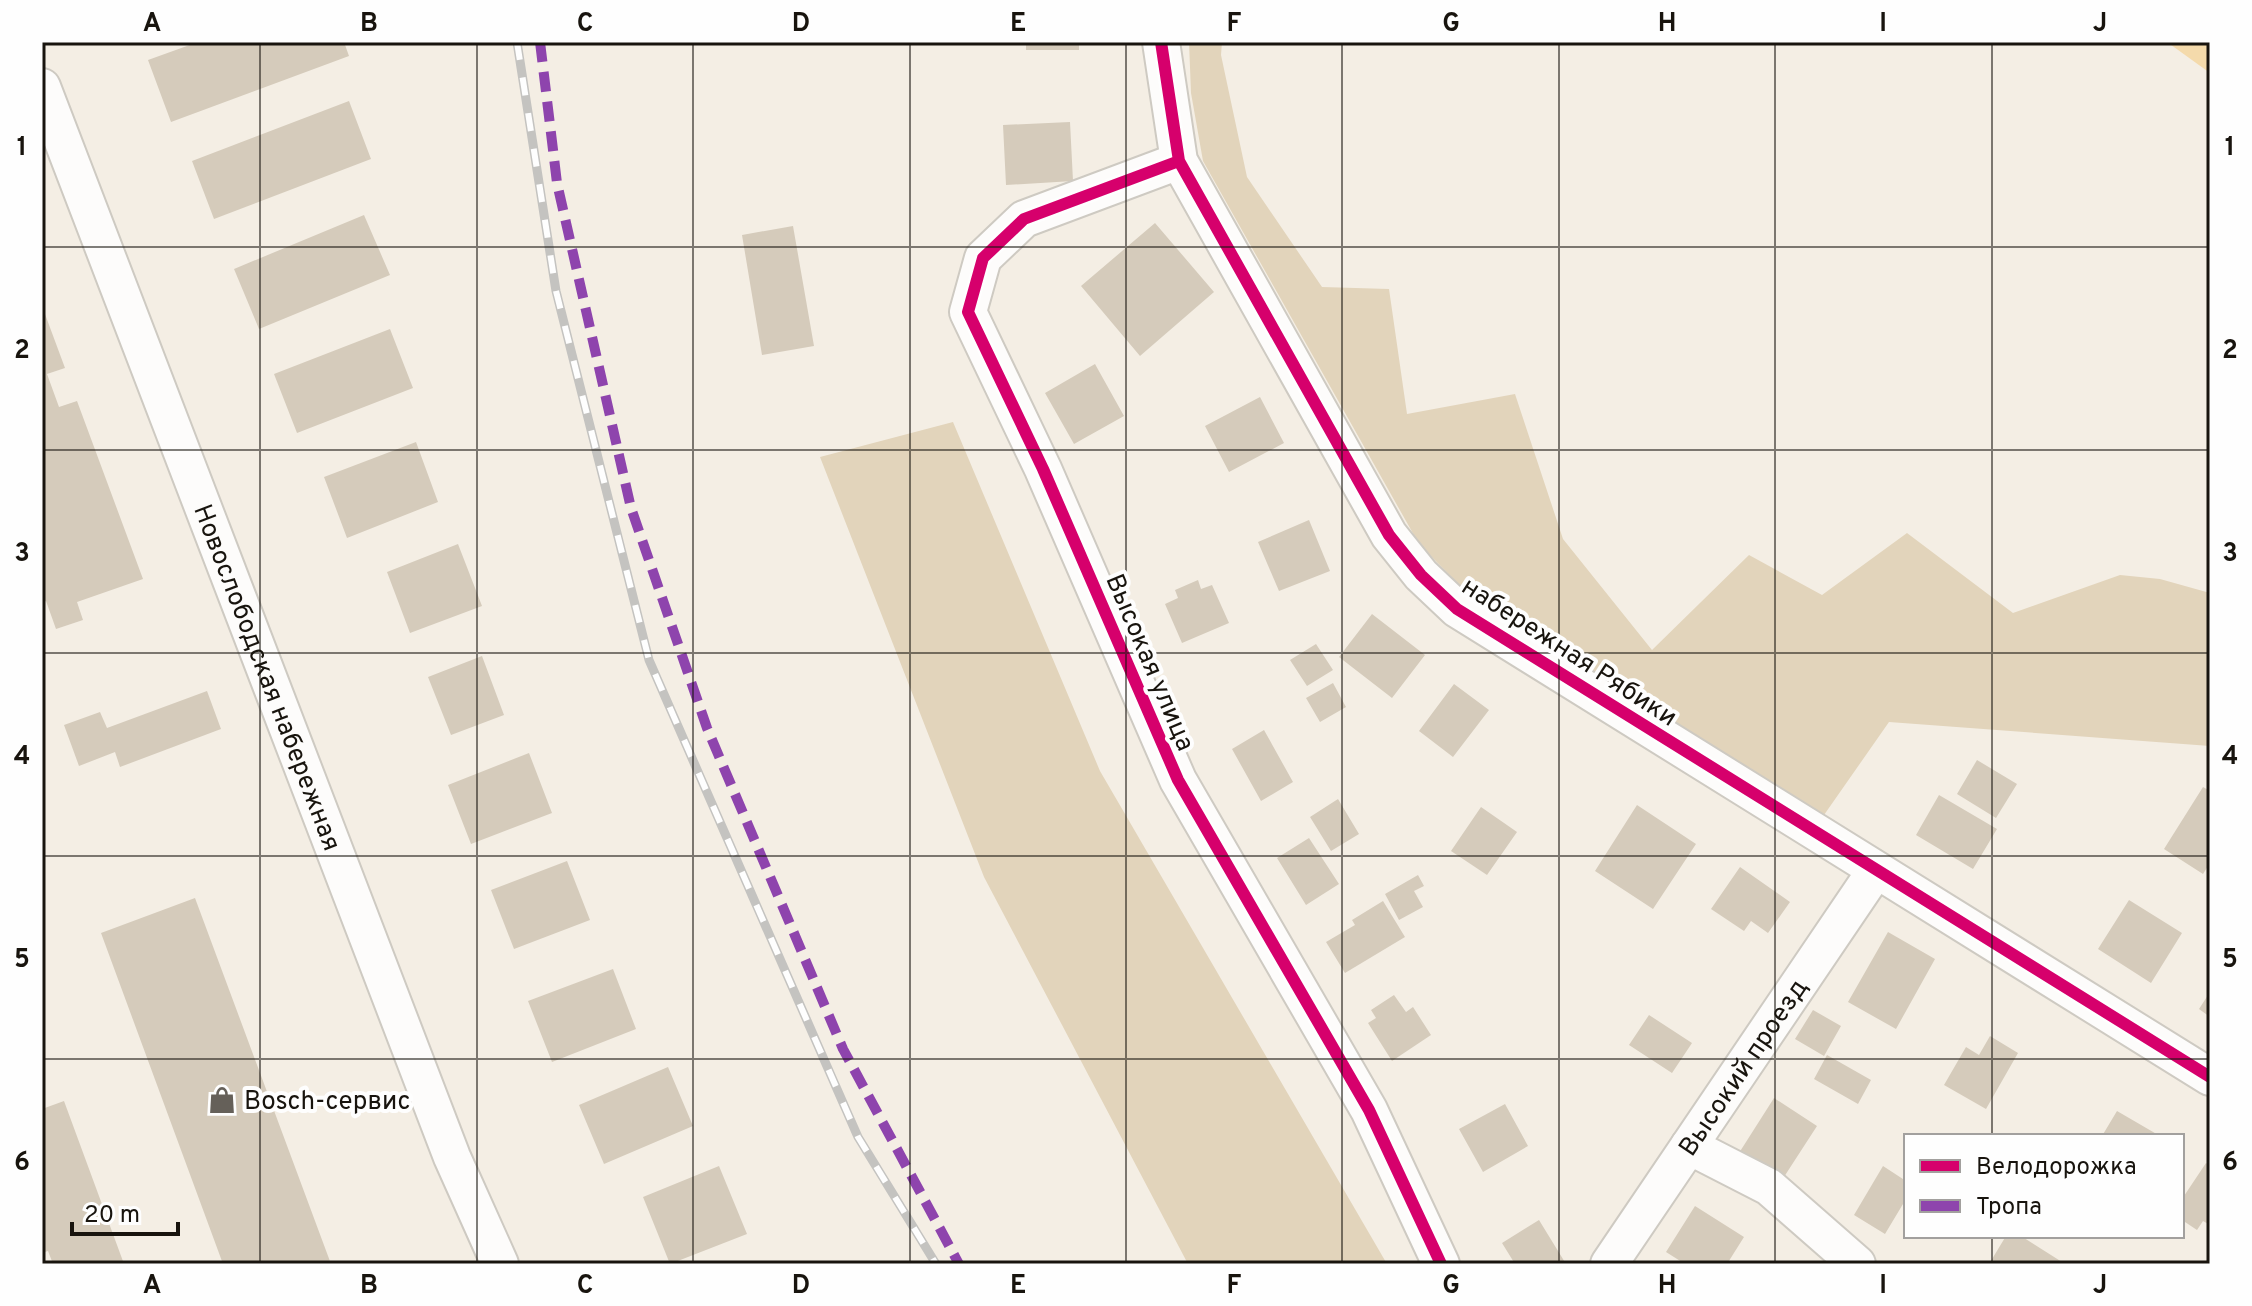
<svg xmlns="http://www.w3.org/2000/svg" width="2252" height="1306" viewBox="0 0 2252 1306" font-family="Overpass,sans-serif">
	<rect width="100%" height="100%" fill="#f4eee4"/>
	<path fill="#e2d4bb" d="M 1189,42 L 1222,42 L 1221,55 L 1247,177 L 1322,287 L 1389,289 L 1407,414 L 1515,394 L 1563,539 L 1652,650 L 1749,555 L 1822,595 L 1907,533 L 2013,613 L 2120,575 L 2160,579 L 2210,593 L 2210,746 L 1889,722 L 1824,815 L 1477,603 L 1419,544 L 1203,161 L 1191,93 Z
		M 953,422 L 1100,771 L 1387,1264 L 1188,1264 L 984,877 L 820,457 Z"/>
	<path fill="#f4daab" d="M 2167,42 L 2210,42 L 2210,73 Z"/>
	<path fill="#d5cbbb" d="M 198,42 L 344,42 L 349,56 L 171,122 L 148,60 Z
		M 1026,42 L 1079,42 L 1079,50 L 1026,50 Z
		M 349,101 L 371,159 L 214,219 L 192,161 Z
		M 1070,122 L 1073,181 L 1006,185 L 1003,125 Z
		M 364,215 L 390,275 L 259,329 L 234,269 Z
		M 1155,223 L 1214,292 L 1140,356 L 1081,286 Z
		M 793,226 L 814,346 L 762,355 L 742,235 Z
		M 42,306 L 65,368 L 47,374 L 59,407 L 77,401 L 143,579 L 77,602 L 83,620 L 56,629 L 46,601 L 42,603 Z
		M 390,329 L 413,388 L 297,433 L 274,374 Z
		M 1095,364 L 1124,416 L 1074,444 L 1045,393 Z
		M 1260,397 L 1284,443 L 1229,472 L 1205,426 Z
		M 416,442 L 438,502 L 347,538 L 324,477 Z
		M 1309,520 L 1330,571 L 1279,591 L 1258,542 Z
		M 458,544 L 482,606 L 410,633 L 387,572 Z
		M 1198,580 L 1201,589 L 1212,585 L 1229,623 L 1182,643 L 1165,604 L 1178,598 L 1175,590 Z
		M 1372,614 L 1425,655 L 1392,698 L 1339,657 Z
		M 1316,644 L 1333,670 L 1307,686 L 1290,660 Z
		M 482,656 L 504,715 L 451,735 L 428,677 Z
		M 1333,683 L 1346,707 L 1320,722 L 1306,698 Z
		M 1454,684 L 1489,710 L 1453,757 L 1419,731 Z
		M 207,691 L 221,729 L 120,767 L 115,752 L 79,766 L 64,725 L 100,712 L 107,728 Z
		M 1264,730 L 1293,782 L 1261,801 L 1232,749 Z
		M 529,753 L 552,813 L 471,844 L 448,785 Z
		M 1977,760 L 2017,784 L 1996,818 L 1957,794 Z
		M 2203,787 L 2210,791 L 2210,863 L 2203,874 L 2164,849 Z
		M 1939,795 L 1997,829 L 1973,869 L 1916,835 Z
		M 1338,799 L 1359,834 L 1331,851 L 1310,817 Z
		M 1637,805 L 1696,844 L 1653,909 L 1595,871 Z
		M 1481,807 L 1517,832 L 1487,875 L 1451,851 Z
		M 1309,838 L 1339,884 L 1306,905 L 1277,858 Z
		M 567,861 L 590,920 L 514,949 L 491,890 Z
		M 1740,867 L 1790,902 L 1768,933 L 1751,921 L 1744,931 L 1711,909 Z
		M 1418,875 L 1424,886 L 1414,891 L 1423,907 L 1399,920 L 1385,894 Z
		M 195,898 L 331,1264 L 223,1264 L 101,933 Z
		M 2129,900 L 2182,933 L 2151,983 L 2098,949 Z
		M 1383,901 L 1405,937 L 1345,973 L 1326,942 L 1355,925 L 1352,920 Z
		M 1888,932 L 1935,959 L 1896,1029 L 1848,1002 Z
		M 613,969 L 636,1029 L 552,1062 L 528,1001 Z
		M 2210,992 L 2210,1017 L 2199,1009 Z
		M 1394,995 L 1406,1012 L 1413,1007 L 1431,1035 L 1392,1061 L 1368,1023 L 1376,1018 L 1371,1010 Z
		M 1813,1010 L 1841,1026 L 1824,1056 L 1795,1039 Z
		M 1649,1015 L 1692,1043 L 1672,1073 L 1629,1045 Z
		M 1990,1036 L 2018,1053 L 1986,1109 L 1944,1085 L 1966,1047 L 1979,1055 Z
		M 1827,1055 L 1871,1080 L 1858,1104 L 1814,1079 Z
		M 668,1067 L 693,1126 L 604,1164 L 579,1105 Z
		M 1774,1098 L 1817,1126 L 1782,1180 L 1739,1153 Z
		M 64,1101 L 124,1264 L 53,1264 L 48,1251 L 42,1253 L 42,1109 Z
		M 1505,1104 L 1528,1146 L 1483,1172 L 1459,1129 Z
		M 2117,1111 L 2160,1136 L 2102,1136 Z
		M 2206,1163 L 2210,1166 L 2210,1225 L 2203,1221 L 2197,1230 L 2182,1220 L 2182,1199 Z
		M 719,1166 L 747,1234 L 670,1264 L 643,1197 Z
		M 1883,1166 L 1906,1181 L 1906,1199 L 1885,1234 L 1854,1215 Z
		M 1695,1206 L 1744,1237 L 1727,1264 L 1685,1264 L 1666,1252 Z
		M 1539,1220 L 1566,1264 L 1515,1264 L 1502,1243 Z
		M 2006,1236 L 2021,1236 L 2062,1262 L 2060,1264 L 1989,1264 Z"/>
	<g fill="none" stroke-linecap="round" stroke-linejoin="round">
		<g stroke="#cecac2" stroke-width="40">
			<g id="minor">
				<path d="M 1161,42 L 1179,161 L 1389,535 L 1421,575 L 1457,609 L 2210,1077"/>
				<path id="s1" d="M 42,87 L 452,1157 L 500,1264"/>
				<path d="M 1179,161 L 1024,219 L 983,258 L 968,312 L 1043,469 L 1178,780 L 1369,1110 L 1441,1264"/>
				<path d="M 1689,1146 L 1769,1187 L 1857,1264"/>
				<path id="s2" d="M 1609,1264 L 1876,870"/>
			</g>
		</g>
		<use href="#minor" stroke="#fdfcfb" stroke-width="36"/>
		<g stroke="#c4c3c0" stroke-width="9">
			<path id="rail" d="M 517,42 L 556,291 L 649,660 L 858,1137 L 936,1264"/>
		</g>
		<use href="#rail" stroke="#fefefe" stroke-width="6" stroke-dasharray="18" stroke-linecap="butt"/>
		<path stroke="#8e44ad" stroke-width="10" stroke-dasharray="20 10" stroke-linecap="butt" d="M 540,42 L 557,183 L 631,508 L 707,728 L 843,1049 L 959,1264"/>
		<g stroke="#fefefe" stroke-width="17">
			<path id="cycleway" d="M 1161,42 L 1179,161 L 1389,535 L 1421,575 L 1457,609 L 2210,1077
				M 1179,161 L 1024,219 L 983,258 L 968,312 L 1043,469 L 1178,780 L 1369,1110 L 1441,1264"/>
		</g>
		<use href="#cycleway" stroke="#d6006c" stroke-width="12"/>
	</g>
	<path fill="none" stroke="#18140e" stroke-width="2" stroke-opacity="0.55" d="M 260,42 L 260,1264M 477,42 L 477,1264M 693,42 L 693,1264M 910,42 L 910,1264M 1126,42 L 1126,1264M 1342,42 L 1342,1264M 1559,42 L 1559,1264M 1775,42 L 1775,1264M 1992,42 L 1992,1136M 42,247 L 2210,247M 42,450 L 2210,450M 42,653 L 2210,653M 42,856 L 2210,856M 42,1059 L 2210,1059M 1992,1236 L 1992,1264"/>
	<defs>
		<g id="shop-bare" transform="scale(2.16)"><path d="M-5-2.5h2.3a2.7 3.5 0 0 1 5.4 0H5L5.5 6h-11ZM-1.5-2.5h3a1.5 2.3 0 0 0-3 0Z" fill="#656059" stroke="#fefefe" stroke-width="2.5" paint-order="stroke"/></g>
	</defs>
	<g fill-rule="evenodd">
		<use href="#shop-bare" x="222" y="1100"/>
	</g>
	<g text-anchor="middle" stroke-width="8" stroke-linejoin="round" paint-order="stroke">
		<g font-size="26" fill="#18140e" stroke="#fefefe">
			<text transform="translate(1570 651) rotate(33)" y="9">набережная Рябики</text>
			<text transform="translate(1151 662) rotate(67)" y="9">Высокая улица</text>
			<text dy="9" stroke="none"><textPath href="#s1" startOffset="632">Новослободская набережная</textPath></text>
			<text dy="9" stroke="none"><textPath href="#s2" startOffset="238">Высокий проезд</textPath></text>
		</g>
		<g font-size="26" fill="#18140e" stroke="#fefefe" text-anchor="start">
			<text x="244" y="1109">Bosch-сервис</text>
		</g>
	</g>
	<rect width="2252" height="1306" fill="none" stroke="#fefefe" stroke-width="88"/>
	<rect x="1904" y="1134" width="280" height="104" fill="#fefefe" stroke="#a2a09e" stroke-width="2"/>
	<rect x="1920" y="1160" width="40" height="12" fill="#d6006c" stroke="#a2a09e" stroke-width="2"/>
	<text x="1976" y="1174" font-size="24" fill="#18140e">Велодорожка</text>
	<rect x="1920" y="1200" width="40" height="12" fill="#8e44ad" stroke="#a2a09e" stroke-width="2"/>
	<text x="1976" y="1214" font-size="24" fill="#18140e">Тропа</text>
	<path d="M72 1222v12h106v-12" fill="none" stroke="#18140e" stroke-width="4"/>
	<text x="84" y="1222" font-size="24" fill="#18140e" stroke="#fefefe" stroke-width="6" paint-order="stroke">20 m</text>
	<rect x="44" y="44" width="2164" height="1218" fill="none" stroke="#18140e" stroke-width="3"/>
	<g font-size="26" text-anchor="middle" font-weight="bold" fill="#18140e">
		<text x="152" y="31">A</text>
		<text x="369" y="31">B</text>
		<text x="585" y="31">C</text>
		<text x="801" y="31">D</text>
		<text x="1018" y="31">E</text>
		<text x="1234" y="31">F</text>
		<text x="1451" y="31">G</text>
		<text x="1667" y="31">H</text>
		<text x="1883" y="31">I</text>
		<text x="2100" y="31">J</text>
		<text x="22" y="155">1</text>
		<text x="2230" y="155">1</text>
		<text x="22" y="358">2</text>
		<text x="2230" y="358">2</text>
		<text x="22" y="561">3</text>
		<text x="2230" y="561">3</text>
		<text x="22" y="764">4</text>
		<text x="2230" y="764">4</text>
		<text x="22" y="967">5</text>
		<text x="2230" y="967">5</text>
		<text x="22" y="1170">6</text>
		<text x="2230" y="1170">6</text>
		<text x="152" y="1293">A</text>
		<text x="369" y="1293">B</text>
		<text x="585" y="1293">C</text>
		<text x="801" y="1293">D</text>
		<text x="1018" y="1293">E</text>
		<text x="1234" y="1293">F</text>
		<text x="1451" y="1293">G</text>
		<text x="1667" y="1293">H</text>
		<text x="1883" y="1293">I</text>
		<text x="2100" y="1293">J</text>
	</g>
</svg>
